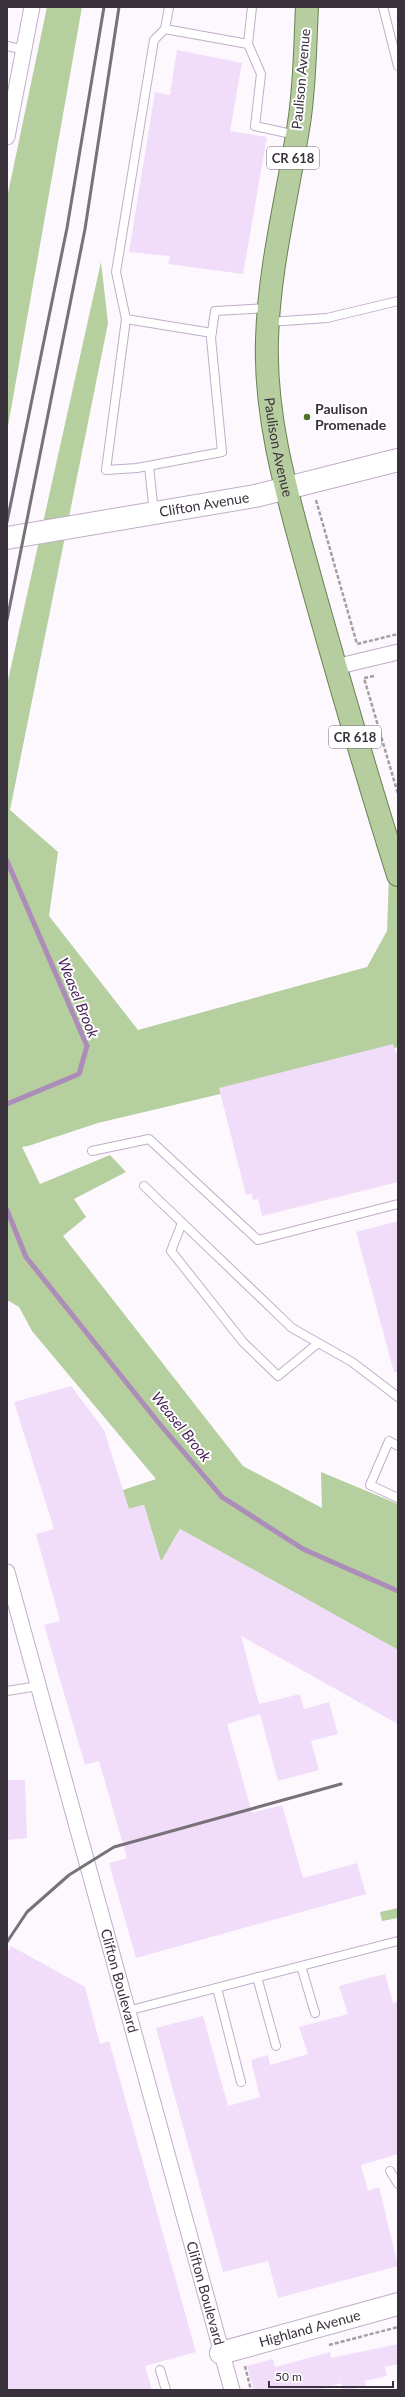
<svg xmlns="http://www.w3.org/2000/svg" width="405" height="2397" viewBox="0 0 405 2397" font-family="Lato,sans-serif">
	<rect width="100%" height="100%" fill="#fcf8fe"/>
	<path fill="#b5cf9e" d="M 47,7 L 82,7 L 7,432 L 7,198 Z
		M 101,262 L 108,323 L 10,810 L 58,852 L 49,916 L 138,1030 L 367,967 L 387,931 L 390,849 L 398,875 L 398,1047 L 258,1085 L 98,1123 L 28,1146 L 22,1147 L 40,1184 L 110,1155 L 126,1172 L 74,1199 L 86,1217 L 63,1236 L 243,1466 L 322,1508 L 321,1472 L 398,1504 L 398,1650 L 180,1529 L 161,1562 L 144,1505 L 112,1513 L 105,1496 L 156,1479 L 32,1331 L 19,1307 L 7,1300 L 7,685 Z
		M 398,1908 L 398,1918 L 382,1921 L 380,1912 Z"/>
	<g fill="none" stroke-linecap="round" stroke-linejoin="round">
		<path stroke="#ac8cb8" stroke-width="5" d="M 7,861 L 87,1046 L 79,1074 L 7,1104
			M 7,1210 L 26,1257 L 158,1422 L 222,1497 L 303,1549 L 398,1591"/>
	</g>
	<path fill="#f1ddf9" d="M 177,50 L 242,63 L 230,131 L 267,137 L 243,274 L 168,264 L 170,256 L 129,252 L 155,92 L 170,95 Z
		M 393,1044 L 396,1053 L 398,1052 L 398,1182 L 262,1216 L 258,1199 L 253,1200 L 252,1194 L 246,1195 L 219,1088 Z
		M 398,1221 L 398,1372 L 394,1372 L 356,1232 Z
		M 71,1386 L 104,1430 L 129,1509 L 144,1505 L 161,1562 L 180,1529 L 398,1650 L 398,1724 L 241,1636 L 259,1704 L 300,1694 L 304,1709 L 329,1702 L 338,1734 L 311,1741 L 319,1770 L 278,1781 L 260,1714 L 227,1724 L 252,1813 L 282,1805 L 303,1878 L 357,1863 L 366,1894 L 136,1958 L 109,1863 L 127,1858 L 99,1761 L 85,1765 L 44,1625 L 60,1621 L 36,1534 L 54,1529 L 14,1402 Z
		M 7,1780 L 25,1780 L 27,1838 L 7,1840 Z
		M 11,1946 L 85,1987 L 100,2044 L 109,2041 L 196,2352 L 145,2366 L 152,2390 L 7,2390 L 7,1953 Z
		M 385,1974 L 393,2003 L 398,2001 L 398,2154 L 361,2165 L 368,2191 L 379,2187 L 398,2266 L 278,2298 L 268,2261 L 223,2272 L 156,2028 L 203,2016 L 228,2106 L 260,2097 L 251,2060 L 268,2055 L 270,2065 L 308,2054 L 299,2027 L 348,2014 L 339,1986 Z
		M 398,2344 L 398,2364 L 385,2367 L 387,2376 L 365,2381 L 366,2386 L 350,2390 L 342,2390 L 341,2383 L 321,2390 L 254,2390 L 247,2366 L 273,2359 L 275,2367 L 330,2352 L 331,2358 Z"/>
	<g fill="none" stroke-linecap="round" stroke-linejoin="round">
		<g stroke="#c1adc9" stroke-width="10">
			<path id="lane" d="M 169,7 L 165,29 L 154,40 L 116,272 L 126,319 L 106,470 L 137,468 L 222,452 L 211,338 L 215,311 L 269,308
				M 252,7 L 248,44 L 261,74 L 255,126 L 296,135
				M 383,7 L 398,66
				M 165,29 L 248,44
				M 7,46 L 25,50
				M 126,319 L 212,333
				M 269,322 L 327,318 L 398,301
				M 149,466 L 154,513
				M 92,1151 L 149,1139 L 258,1240 L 398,1204
				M 144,1186 L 292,1328 L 352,1362 L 398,1397
				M 182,1223 L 171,1251 L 243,1342 L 278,1376 L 317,1344
				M 398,1446 L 389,1441 L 370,1485 L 398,1498
				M 7,1691 L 38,1686
				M 301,1966 L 315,2013
				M 257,1977 L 276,2046
				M 217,1988 L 241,2082
				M 127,2011 L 398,1941
				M 390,2171 L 398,2184
				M 160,2370 L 166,2390"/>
		</g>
		<g stroke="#c1adc9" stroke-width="17">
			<g id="street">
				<path d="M 7,137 L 32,7"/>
				<path d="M 335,667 L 398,652"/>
				<path id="s1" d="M 7,1572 L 232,2390"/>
			</g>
		</g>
		<g stroke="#c1adc9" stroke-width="24">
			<g id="secondary">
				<path id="s2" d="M 7,538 L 255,496 L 398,460"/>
				<path id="s3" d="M 221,2353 L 398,2304"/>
			</g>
		</g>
		<g stroke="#6b8153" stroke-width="24">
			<g id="primary">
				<path id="s4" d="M 307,7 C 305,45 305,85 299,123 C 288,194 269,267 267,339 C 264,424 291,507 313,588 C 340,684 368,780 398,875"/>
			</g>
		</g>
		<path stroke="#a49ea7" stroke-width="2.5" stroke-dasharray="4 2" stroke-linecap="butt" d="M 316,500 L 357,644 L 398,634
			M 374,676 L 364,678 L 398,794
			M 329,2345 L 398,2327
			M 245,2366 L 251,2390"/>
		<use href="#lane" stroke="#fff" stroke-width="8"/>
		<use href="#street" stroke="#fff" stroke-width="15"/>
		<use href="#secondary" stroke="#fff" stroke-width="22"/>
		<use href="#primary" stroke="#b6cd9f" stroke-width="22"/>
		<path stroke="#78717a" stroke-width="3" d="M 7,522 L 67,228 L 104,7
			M 7,620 L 85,229 L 119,7
			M 7,1942 L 27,1912 L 69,1875 L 114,1847 L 341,1784"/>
	</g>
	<circle fill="#507128" stroke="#fff" stroke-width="1.5" cx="307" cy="417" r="4"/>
	<g text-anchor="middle" stroke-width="4" stroke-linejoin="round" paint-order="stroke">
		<g fill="#fff" stroke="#746f76" stroke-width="1">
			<rect x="267" y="147" width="52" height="22" rx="3"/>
			<rect x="329" y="726" width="52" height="22" rx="3"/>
		</g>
		<g font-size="13" font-weight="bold" fill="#39313c">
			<text x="293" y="163">CR 618</text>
			<text x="355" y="742">CR 618</text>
		</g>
		<g font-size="14" fill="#39313c" stroke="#fff">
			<text transform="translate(301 79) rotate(-85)" y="5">Paulison Avenue</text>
			<text dy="5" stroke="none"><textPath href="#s4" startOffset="444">Paulison Avenue</textPath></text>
			<text dy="5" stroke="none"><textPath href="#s2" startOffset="200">Clifton Avenue</textPath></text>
			<text dy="5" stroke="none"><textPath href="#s1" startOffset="424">Clifton Boulevard</textPath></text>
			<text dy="5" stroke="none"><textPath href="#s1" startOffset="748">Clifton Boulevard</textPath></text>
			<text dy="5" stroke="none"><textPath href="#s3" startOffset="92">Highland Avenue</textPath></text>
		</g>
		<g font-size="14" font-weight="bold" fill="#39313c" stroke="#fff" text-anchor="start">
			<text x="315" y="414">Paulison<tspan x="315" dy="16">Promenade</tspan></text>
		</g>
		<g font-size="15" font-style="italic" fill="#471e55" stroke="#fff">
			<text transform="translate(78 998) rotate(68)" y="5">Weasel Brook</text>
			<text transform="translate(181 1427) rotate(51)" y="5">Weasel Brook</text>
		</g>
	</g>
	<rect width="405" height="2397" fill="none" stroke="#39313c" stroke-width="16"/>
	<path d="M269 2381v6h124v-6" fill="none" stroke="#39313c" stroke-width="2"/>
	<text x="275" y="2381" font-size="12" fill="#39313c" stroke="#ffffff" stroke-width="3" paint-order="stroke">50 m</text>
</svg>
